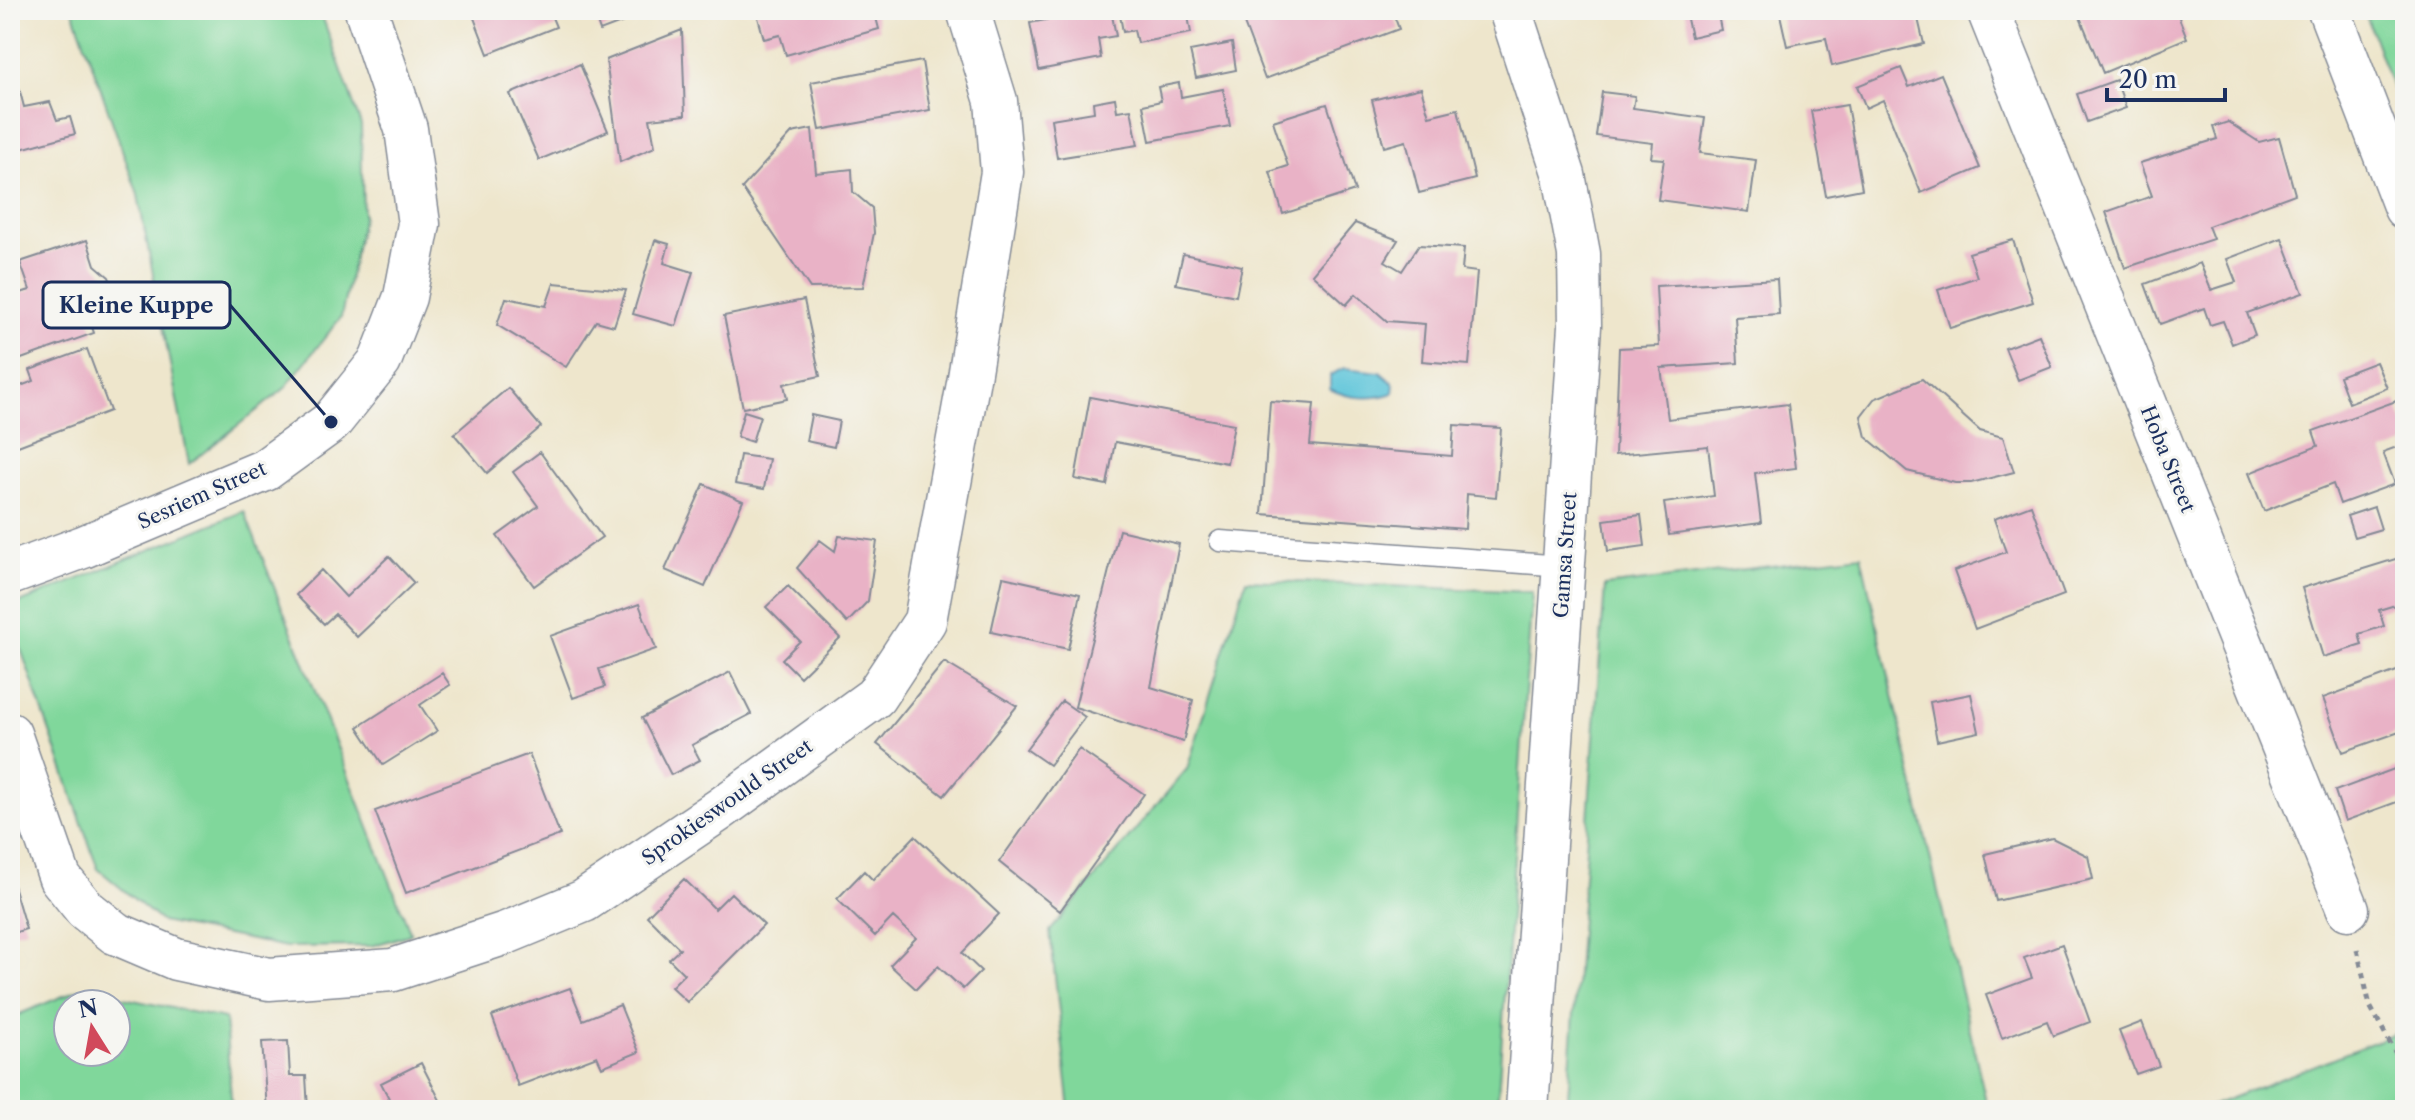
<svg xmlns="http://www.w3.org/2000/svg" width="2415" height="1120" viewBox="0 0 2415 1120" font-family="'Libre Caslon Text',serif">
	<rect width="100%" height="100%" fill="#f6f6f2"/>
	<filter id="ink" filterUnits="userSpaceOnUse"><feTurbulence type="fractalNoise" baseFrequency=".0125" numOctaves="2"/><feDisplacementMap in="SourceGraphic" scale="16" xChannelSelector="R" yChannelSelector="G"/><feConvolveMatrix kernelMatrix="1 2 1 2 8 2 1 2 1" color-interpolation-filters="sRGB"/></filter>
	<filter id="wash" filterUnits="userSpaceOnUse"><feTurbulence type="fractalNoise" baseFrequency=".006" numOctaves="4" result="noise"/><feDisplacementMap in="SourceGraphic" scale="32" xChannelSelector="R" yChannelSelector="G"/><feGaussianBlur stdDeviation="1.8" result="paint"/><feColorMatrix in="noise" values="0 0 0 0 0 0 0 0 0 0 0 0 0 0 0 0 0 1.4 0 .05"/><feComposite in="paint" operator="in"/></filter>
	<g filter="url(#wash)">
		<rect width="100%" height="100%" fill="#eee6cc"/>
		<path fill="#80d79b" stroke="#4e837c" stroke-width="2" fill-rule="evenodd" d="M 73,10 L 320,10 L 361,125 L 363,216 L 341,317 L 284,389 L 189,464 L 138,195 Z
			M 2364,10 L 2405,10 L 2405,106 L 2397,100 Z
			M 244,511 L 411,934 L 371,946 L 286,947 L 162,922 L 98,869 L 10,618 L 10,607 Z
			M 1861,555 L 1988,1110 L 1567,1110 L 1605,586 Z
			M 1246,580 L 1532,592 L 1497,1110 L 1070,1110 L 1050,931 L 1187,769 Z
			M 80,989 L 225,1019 L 232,1110 L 10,1110 L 10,1018 ZM 116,1004 L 116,1052 L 68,1052 L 68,1004 Z
			M 2405,1030 L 2405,1110 L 2201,1110 Z"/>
		<path fill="#5cc4d9" stroke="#3c7a9c" stroke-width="2" d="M 1344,368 L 1380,372 L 1394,384 L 1393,393 C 1373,400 1349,399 1330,389 L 1330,375 Z"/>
		<g id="blocks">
			<path fill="#e9b2c6" d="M 471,10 L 509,10 L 512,17 L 528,10 L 549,10 L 556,27 L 488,54 Z
				M 593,10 L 655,10 L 600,31 Z
				M 756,10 L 874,10 L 879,29 L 786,55 L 780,35 L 764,39 Z
				M 1050,10 L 1111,10 L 1116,36 L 1098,39 L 1101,58 L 1039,70 L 1030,23 L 1051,19 Z
				M 1119,10 L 1187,10 L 1191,33 L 1137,43 L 1134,30 L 1123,32 Z
				M 1239,10 L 1392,10 L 1399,29 L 1265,79 Z
				M 1685,10 L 1717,10 L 1721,30 L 1691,37 Z
				M 1779,10 L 1916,10 L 1924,44 L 1832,66 L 1826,38 L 1787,46 Z
				M 2077,10 L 2176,10 L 2187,38 L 2103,73 Z
				M 682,30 L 685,115 L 650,119 L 655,147 L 620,162 L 606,60 Z
				M 1232,43 L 1236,70 L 1196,78 L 1190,51 Z
				M 10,53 L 24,107 L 50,102 L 57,120 L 70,117 L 75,134 L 10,152 Z
				M 922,61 L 930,110 L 820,130 L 811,82 Z
				M 580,64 L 608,131 L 539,160 L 510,94 Z
				M 1901,68 L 1909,87 L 1941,74 L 1980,168 L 1921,193 L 1883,100 L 1866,108 L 1857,86 Z
				M 2116,80 L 2126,108 L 2087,122 L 2077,94 Z
				M 1179,83 L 1181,97 L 1223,89 L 1230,126 L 1150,141 L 1143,105 L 1161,101 L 1158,87 Z
				M 1421,88 L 1429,116 L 1458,109 L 1475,179 L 1419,193 L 1406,141 L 1384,147 L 1372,100 Z
				M 1602,92 L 1635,96 L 1633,108 L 1705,118 L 1700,153 L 1756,160 L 1749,212 L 1658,200 L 1664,159 L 1651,158 L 1653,143 L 1596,136 Z
				M 1115,98 L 1117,111 L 1131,109 L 1138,145 L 1057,158 L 1051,119 L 1094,112 L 1093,102 Z
				M 1327,104 L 1355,191 L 1283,214 L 1270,172 L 1288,166 L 1273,121 Z
				M 1847,105 L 1862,189 L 1826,196 L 1811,111 Z
				M 2228,122 L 2259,142 L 2279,137 L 2295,194 L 2208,226 L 2213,239 L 2125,268 L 2106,212 L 2152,196 L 2140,163 L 2217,139 L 2213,127 Z
				M 812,129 L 816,173 L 852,169 L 853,192 L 872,208 L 874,233 L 863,287 L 810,288 L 742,188 L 792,133 Z
				M 1355,223 L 1398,240 L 1385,261 L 1402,271 L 1419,245 L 1464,248 L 1462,270 L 1477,272 L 1469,365 L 1422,361 L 1425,324 L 1387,321 L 1356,294 L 1346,305 L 1312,274 Z
				M 2282,238 L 2303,293 L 2247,313 L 2255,335 L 2232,344 L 2223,321 L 2210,325 L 2204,308 L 2160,324 L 2145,284 L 2200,263 L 2211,290 L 2236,282 L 2227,259 Z
				M 87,240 L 95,265 L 109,277 L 120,307 L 89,318 L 94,333 L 10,363 L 10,285 L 14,295 L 30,290 L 20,262 Z
				M 655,240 L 669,244 L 664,263 L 693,272 L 676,326 L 633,314 Z
				M 2013,240 L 2033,302 L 1950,328 L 1938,290 L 1977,277 L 1969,253 Z
				M 1183,254 L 1242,266 L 1236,296 L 1176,284 Z
				M 1777,279 L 1779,314 L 1735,317 L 1738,363 L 1661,368 L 1668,419 L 1788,404 L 1796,468 L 1755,473 L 1761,523 L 1669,535 L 1664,503 L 1714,496 L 1708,446 L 1615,455 L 1619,348 L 1659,346 L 1656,286 Z
				M 554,283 L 626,290 L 614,326 L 596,321 L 566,367 L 497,325 L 506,298 L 546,306 Z
				M 804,300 L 820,376 L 784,384 L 787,399 L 743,408 L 724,316 Z
				M 2039,335 L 2052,367 L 2018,380 L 2005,348 Z
				M 87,349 L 110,411 L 10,449 L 10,390 L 34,381 L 30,370 Z
				M 2376,362 L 2387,388 L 2349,403 L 2339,376 Z
				M 1922,379 L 1980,431 L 2003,437 L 2014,472 L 1971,483 L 1955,483 L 1907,471 L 1866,437 L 1861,416 L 1874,399 Z
				M 508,388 L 541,427 L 487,473 L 454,434 Z
				M 1090,397 L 1234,424 L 1227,463 L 1115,442 L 1107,485 L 1075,479 Z
				M 1270,401 L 1314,404 L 1310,445 L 1452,456 L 1454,425 L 1501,428 L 1496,497 L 1467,494 L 1465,529 L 1262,514 Z
				M 2396,401 L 2405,427 L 2405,444 L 2383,452 L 2395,484 L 2340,504 L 2333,484 L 2264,511 L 2249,473 L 2318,446 L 2313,431 Z
				M 744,411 L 760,416 L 752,442 L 737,437 Z
				M 811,415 L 839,421 L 834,447 L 806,441 Z
				M 540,452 L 602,537 L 534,586 L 497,536 L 538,506 L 513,472 Z
				M 740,455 L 769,459 L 764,489 L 735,484 Z
				M 704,484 L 743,501 L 705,587 L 665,570 Z
				M 2031,505 L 2064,595 L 1975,629 L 1954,571 L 2006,552 L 1994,519 Z
				M 2374,507 L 2381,529 L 2354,537 L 2347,516 Z
				M 1641,515 L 1645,546 L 1608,551 L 1604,520 Z
				M 1119,530 L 1179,544 L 1151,687 L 1193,700 L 1183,742 L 1075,707 Z
				M 839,536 L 877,541 L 868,601 L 847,623 L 797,568 L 820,540 L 835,551 Z
				M 389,556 L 414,583 L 357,637 L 335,614 L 324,624 L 296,595 L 321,570 L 346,597 Z
				M 2405,556 L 2405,602 L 2379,610 L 2384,626 L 2359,634 L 2362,645 L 2323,657 L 2302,588 Z
				M 1003,577 L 1080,594 L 1068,649 L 991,632 Z
				M 788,586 L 840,638 L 800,677 L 782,659 L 800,641 L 766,607 Z
				M 639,604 L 656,649 L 599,669 L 605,687 L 573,698 L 550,636 Z
				M 944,662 L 1017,706 L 944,796 L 877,744 Z
				M 2405,668 L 2405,730 L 2343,752 L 2323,698 Z
				M 730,672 L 751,714 L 692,745 L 700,760 L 671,775 L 642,718 Z
				M 442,673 L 450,685 L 420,705 L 437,731 L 383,765 L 358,727 Z
				M 1971,694 L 1979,732 L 1937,741 L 1930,702 Z
				M 1062,701 L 1085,717 L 1049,765 L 1026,749 Z
				M 1079,749 L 1144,794 L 1060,911 L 999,862 Z
				M 529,754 L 560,835 L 406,893 L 375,811 Z
				M 2405,765 L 2405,799 L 2345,821 L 2335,791 Z
				M 915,836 L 999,914 L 962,953 L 981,971 L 963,989 L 938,966 L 916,989 L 890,965 L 916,938 L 893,917 L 875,936 L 837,899 L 864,871 L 873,880 Z
				M 2052,838 L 2088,856 L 2093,879 L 1996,901 L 1985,854 Z
				M 684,879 L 715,909 L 731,893 L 764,925 L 687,1002 L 671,987 L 684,974 L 669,959 L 680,949 L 647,916 Z
				M 13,885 L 26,929 L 10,934 L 10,886 Z
				M 2062,944 L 2090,1022 L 2053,1036 L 2047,1021 L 2002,1038 L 1986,995 L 2032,978 L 2024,958 Z
				M 570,988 L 583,1020 L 620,1005 L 639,1052 L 602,1067 L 597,1056 L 518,1086 L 492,1016 Z
				M 2142,1022 L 2159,1066 L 2136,1074 L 2119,1031 Z
				M 288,1041 L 290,1076 L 306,1076 L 308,1110 L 267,1110 L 262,1042 Z
				M 421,1063 L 445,1110 L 395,1110 L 381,1083 Z"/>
		</g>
	</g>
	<g filter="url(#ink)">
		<use href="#blocks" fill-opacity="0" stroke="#848a95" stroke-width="2"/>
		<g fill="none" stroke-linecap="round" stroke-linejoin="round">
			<g stroke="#848a95" stroke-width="23">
				<path id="service" d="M 1220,541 L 1564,566"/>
			</g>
			<g stroke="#848a95" stroke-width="45">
				<path id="minor" d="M 1510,10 L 1564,175 L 1579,254 L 1580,326 L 1527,1110
					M 1988,10 L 2348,909
					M 2329,10 L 2405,208
					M 10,574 L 83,547 L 265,470 L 331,422 L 380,361 L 405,297 L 419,224 L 406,129 L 366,10
					M 10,734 L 60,878 L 85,909 L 115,933 L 176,959 L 269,979 L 393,970 L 506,933 L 584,901 L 719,810 L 875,697 L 925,621 L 969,378 L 1002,172 L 996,101 L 968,10"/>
			</g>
			<path stroke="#848a95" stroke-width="5" stroke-dasharray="6 6" stroke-linecap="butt" d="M 2357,949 L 2370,1006 L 2405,1070"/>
			<use href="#service" stroke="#fff" stroke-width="20"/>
			<use href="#minor" stroke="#fff" stroke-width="42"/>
		</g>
	</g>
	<g text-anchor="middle" stroke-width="6" stroke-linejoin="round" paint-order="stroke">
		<g font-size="20" fill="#1b2f5e" stroke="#f6f6f2">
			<text transform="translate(2168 459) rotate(68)" y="7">Hoba Street</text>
			<text transform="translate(202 495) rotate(-24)" y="7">Sesriem Street</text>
			<text transform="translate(1565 555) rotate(-86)" y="7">Gamsa Street</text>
			<text transform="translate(727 802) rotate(-35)" y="7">Sprokieswould Street</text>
		</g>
	</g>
	<path fill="none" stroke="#1b2f5e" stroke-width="3" d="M331 422L230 305"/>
	<circle fill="#1b2f5e" stroke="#f6f6f2" stroke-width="3" cx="331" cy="422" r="8"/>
	<rect fill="#f6f6f2" stroke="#1b2f5e" stroke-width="3" x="43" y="282" width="187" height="46" rx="8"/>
	<g font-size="22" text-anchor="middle" font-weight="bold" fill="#1b2f5e">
		<text x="136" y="313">Kleine Kuppe</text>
	</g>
	<rect width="2415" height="1120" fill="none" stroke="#f6f6f2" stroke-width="40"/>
	<g transform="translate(92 1028) rotate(349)"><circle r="38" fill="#f6f6f2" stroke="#9ea6b7" stroke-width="2"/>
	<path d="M0-6L14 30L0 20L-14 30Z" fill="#d1495b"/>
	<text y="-12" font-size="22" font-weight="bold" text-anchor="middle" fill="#1b2f5e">N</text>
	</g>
	<path d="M2107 88v12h118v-12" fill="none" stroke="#1b2f5e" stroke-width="4"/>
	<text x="2119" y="88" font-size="24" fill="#1b2f5e" stroke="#f6f6f2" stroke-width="6" paint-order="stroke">20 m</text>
</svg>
